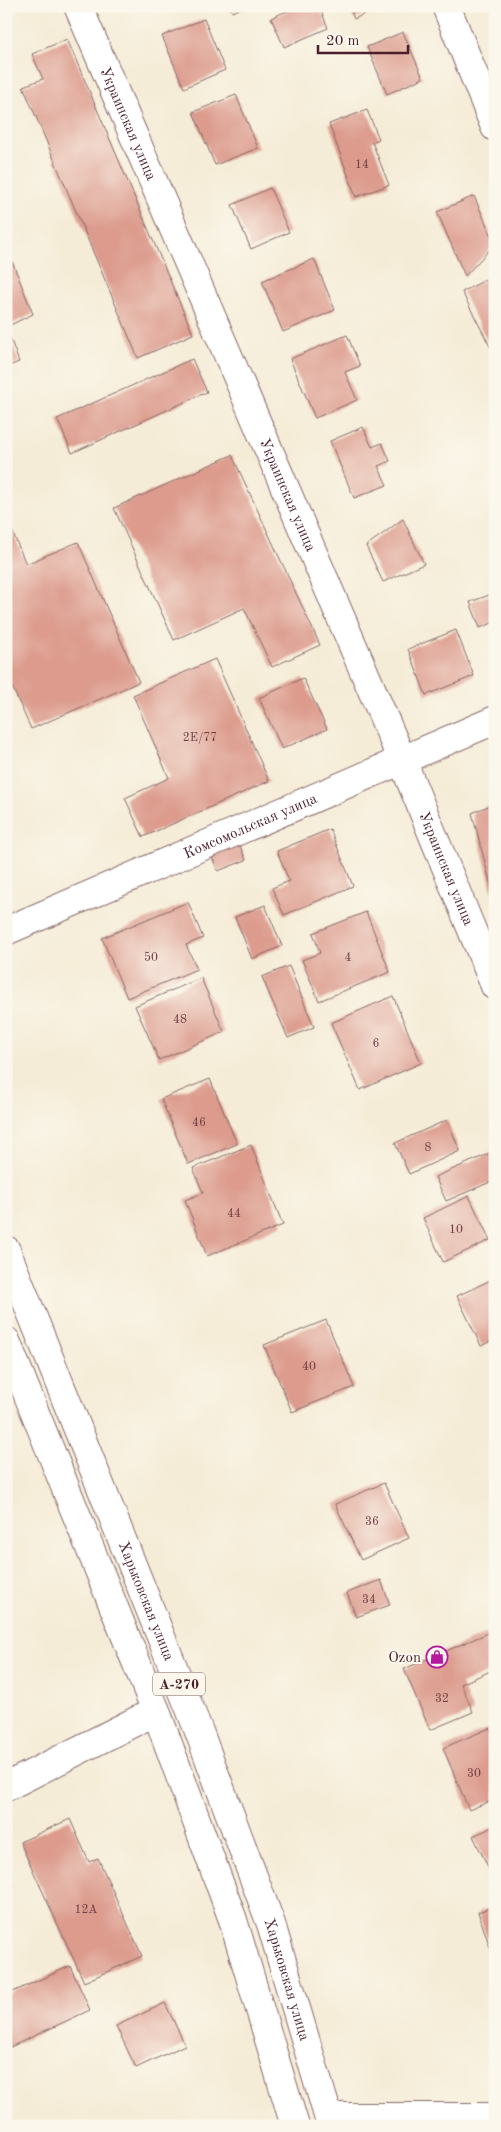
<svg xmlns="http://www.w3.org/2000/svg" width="501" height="2132" viewBox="0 0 501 2132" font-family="'Old Standard TT',serif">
	<rect width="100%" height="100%" fill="#fbf7ec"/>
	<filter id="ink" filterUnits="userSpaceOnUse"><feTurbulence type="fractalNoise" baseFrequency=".02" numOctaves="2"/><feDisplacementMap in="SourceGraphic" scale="10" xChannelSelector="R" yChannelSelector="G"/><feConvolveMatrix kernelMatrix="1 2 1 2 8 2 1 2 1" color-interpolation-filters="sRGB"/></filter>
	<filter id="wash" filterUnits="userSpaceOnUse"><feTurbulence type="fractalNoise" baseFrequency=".0096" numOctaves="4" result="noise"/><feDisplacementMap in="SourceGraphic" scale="20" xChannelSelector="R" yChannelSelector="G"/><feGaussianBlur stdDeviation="1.12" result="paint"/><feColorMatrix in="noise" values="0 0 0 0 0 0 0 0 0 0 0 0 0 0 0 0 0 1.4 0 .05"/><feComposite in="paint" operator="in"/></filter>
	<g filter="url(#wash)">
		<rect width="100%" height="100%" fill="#f5ecd7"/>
		<g id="blocks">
			<path fill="#dc9b8d" d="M 230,6 L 246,6 L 232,12 Z
				M 298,6 L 319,6 L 328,28 L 284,47 L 271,18 Z
				M 349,6 L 381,6 L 354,19 Z
				M 204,19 L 225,70 L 184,88 L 162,36 Z
				M 403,32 L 423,78 L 387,94 L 367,47 Z
				M 67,39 L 193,334 L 138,358 L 23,86 L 43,79 L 32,54 Z
				M 236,95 L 258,148 L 215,165 L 193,112 Z
				M 367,110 L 379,139 L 372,142 L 389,185 L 356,197 L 329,124 Z
				M 270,188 L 289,232 L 251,249 L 232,205 Z
				M 474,196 L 495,244 L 465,276 L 437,212 Z
				M 6,246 L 33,314 L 6,327 Z
				M 314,259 L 335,310 L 283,332 L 262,281 Z
				M 489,278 L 495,283 L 495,356 L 462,292 Z
				M 6,327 L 19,362 L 6,367 Z
				M 347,335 L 360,366 L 345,372 L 357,400 L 315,418 L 290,359 Z
				M 192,359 L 207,392 L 72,453 L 57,419 Z
				M 363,427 L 372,447 L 382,443 L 390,461 L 378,466 L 387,485 L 354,498 L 330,441 Z
				M 232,455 L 320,645 L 272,667 L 244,608 L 174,640 L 114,508 Z
				M 6,517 L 26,564 L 78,542 L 139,682 L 31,729 L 6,673 Z
				M 403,519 L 424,564 L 383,582 L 366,546 Z
				M 492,594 L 495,600 L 495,622 L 480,628 L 470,602 Z
				M 456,630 L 474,676 L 426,695 L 408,649 Z
				M 215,659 L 269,781 L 143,837 L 125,798 L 169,778 L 133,695 Z
				M 303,678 L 327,729 L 282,749 L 259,698 Z
				M 495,803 L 495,896 L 494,897 L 472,813 Z
				M 233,829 L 246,860 L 218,871 L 205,841 Z
				M 330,829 L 353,886 L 284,915 L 272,888 L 289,881 L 277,851 Z
				M 188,902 L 203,938 L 186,945 L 197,969 L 127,998 L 102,938 Z
				M 265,905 L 282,946 L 252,959 L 235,917 Z
				M 366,912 L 390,972 L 319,1001 L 302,960 L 320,953 L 313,933 Z
				M 289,966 L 314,1027 L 288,1038 L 262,977 Z
				M 201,978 L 224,1032 L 159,1060 L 135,1006 Z
				M 393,996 L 421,1063 L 360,1090 L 331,1023 Z
				M 210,1079 L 237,1144 L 188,1164 L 161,1099 Z
				M 447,1120 L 460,1151 L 409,1174 L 395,1143 Z
				M 251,1145 L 283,1225 L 207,1256 L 185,1200 L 203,1193 L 193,1168 Z
				M 493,1152 L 495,1157 L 495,1180 L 446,1201 L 435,1177 Z
				M 469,1196 L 490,1240 L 443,1262 L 423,1218 Z
				M 495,1278 L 495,1339 L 481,1346 L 457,1296 Z
				M 326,1320 L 354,1387 L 292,1412 L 264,1345 Z
				M 384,1483 L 409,1538 L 361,1560 L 335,1504 Z
				M 381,1580 L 390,1605 L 356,1617 L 347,1593 Z
				M 495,1630 L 495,1669 L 461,1684 L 473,1712 L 430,1730 L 404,1669 Z
				M 490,1728 L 495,1739 L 495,1799 L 469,1810 L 443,1748 Z
				M 70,1819 L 89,1862 L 98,1858 L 142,1956 L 84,1982 L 20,1842 Z
				M 495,1826 L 495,1881 L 473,1836 Z
				M 6,1879 L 12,1889 L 6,1892 Z
				M 495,1906 L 495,1959 L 494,1959 L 478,1912 Z
				M 70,1966 L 90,2010 L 6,2049 L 6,1995 Z
				M 165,2003 L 185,2045 L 136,2068 L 116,2026 Z"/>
		</g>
	</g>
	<g filter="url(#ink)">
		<use href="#blocks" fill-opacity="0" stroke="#866767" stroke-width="1"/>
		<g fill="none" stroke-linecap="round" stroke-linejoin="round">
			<g stroke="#866767" stroke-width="30">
				<g id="minor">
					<path id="s1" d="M 78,6 L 402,760 L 495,986"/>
					<path d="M 446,6 L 495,127"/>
					<path id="s2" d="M 6,931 L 495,720"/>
					<path d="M 6,1787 L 156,1711"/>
					<path d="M 329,2117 L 495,2117"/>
				</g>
			</g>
			<g stroke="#866767" stroke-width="30">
				<g id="highway">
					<path id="s3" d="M 6,1250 L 198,1729 L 271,1924 L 331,2126"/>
					<path d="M 6,1341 L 156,1711 L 233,1920 L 295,2126"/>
				</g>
			</g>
			<use href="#minor" stroke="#fff" stroke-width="28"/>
			<use href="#highway" stroke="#fff" stroke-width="28"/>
		</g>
	</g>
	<defs>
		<g id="shop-ring" transform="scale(1.125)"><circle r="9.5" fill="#fbf7ec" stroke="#b5179e" stroke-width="1.5"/><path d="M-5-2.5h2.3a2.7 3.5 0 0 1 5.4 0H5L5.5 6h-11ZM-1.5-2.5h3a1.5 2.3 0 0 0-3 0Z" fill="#b5179e"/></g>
	</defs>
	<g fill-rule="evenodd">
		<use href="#shop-ring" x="437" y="1657"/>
	</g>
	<g text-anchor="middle" stroke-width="4" stroke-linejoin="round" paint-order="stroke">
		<g font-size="12" fill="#6e3e44">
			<text x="362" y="168">14</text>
			<text x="200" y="741">2Е/77</text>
			<text x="151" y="961">50</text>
			<text x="348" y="961">4</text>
			<text x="180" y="1023">48</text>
			<text x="376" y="1047">6</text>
			<text x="199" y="1126">46</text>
			<text x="428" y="1151">8</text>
			<text x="234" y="1217">44</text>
			<text x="456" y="1233">10</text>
			<text x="309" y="1370">40</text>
			<text x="372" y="1525">36</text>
			<text x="369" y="1603">34</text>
			<text x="442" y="1702">32</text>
			<text x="474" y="1777">30</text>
			<text x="86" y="1913">12А</text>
		</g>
		<rect fill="#fbf7ec" stroke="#7f6065" stroke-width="1" x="153" y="1672.5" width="52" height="23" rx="4"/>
		<g font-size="14" font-weight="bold" fill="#4a1f2b">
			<text x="179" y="1689">А-270</text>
		</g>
		<g font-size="15" fill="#4a1f2b" stroke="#fbf7ec">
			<text dy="5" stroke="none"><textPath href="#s1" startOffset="128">Украинская улица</textPath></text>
			<text dy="5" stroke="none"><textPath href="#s1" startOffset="532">Украинская улица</textPath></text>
			<text dy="5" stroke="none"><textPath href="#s2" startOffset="266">Комсомольская улица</textPath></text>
			<text dy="5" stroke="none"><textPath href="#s1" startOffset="938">Украинская улица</textPath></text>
			<text dy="5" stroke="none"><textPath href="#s3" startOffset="378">Харьковская улица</textPath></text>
			<text dy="5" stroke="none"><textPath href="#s3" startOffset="782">Харьковская улица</textPath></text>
		</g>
		<g font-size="15" fill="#4a1f2b" stroke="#fbf7ec" text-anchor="end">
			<text x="421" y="1662">Ozon</text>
		</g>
	</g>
	<rect width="501" height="2132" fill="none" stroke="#fbf7ec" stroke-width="25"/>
	<path d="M318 45v8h90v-8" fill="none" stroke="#4a1f2b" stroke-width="2.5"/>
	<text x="326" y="45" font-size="15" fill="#4a1f2b" stroke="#fbf7ec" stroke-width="4" paint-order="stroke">20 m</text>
</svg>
